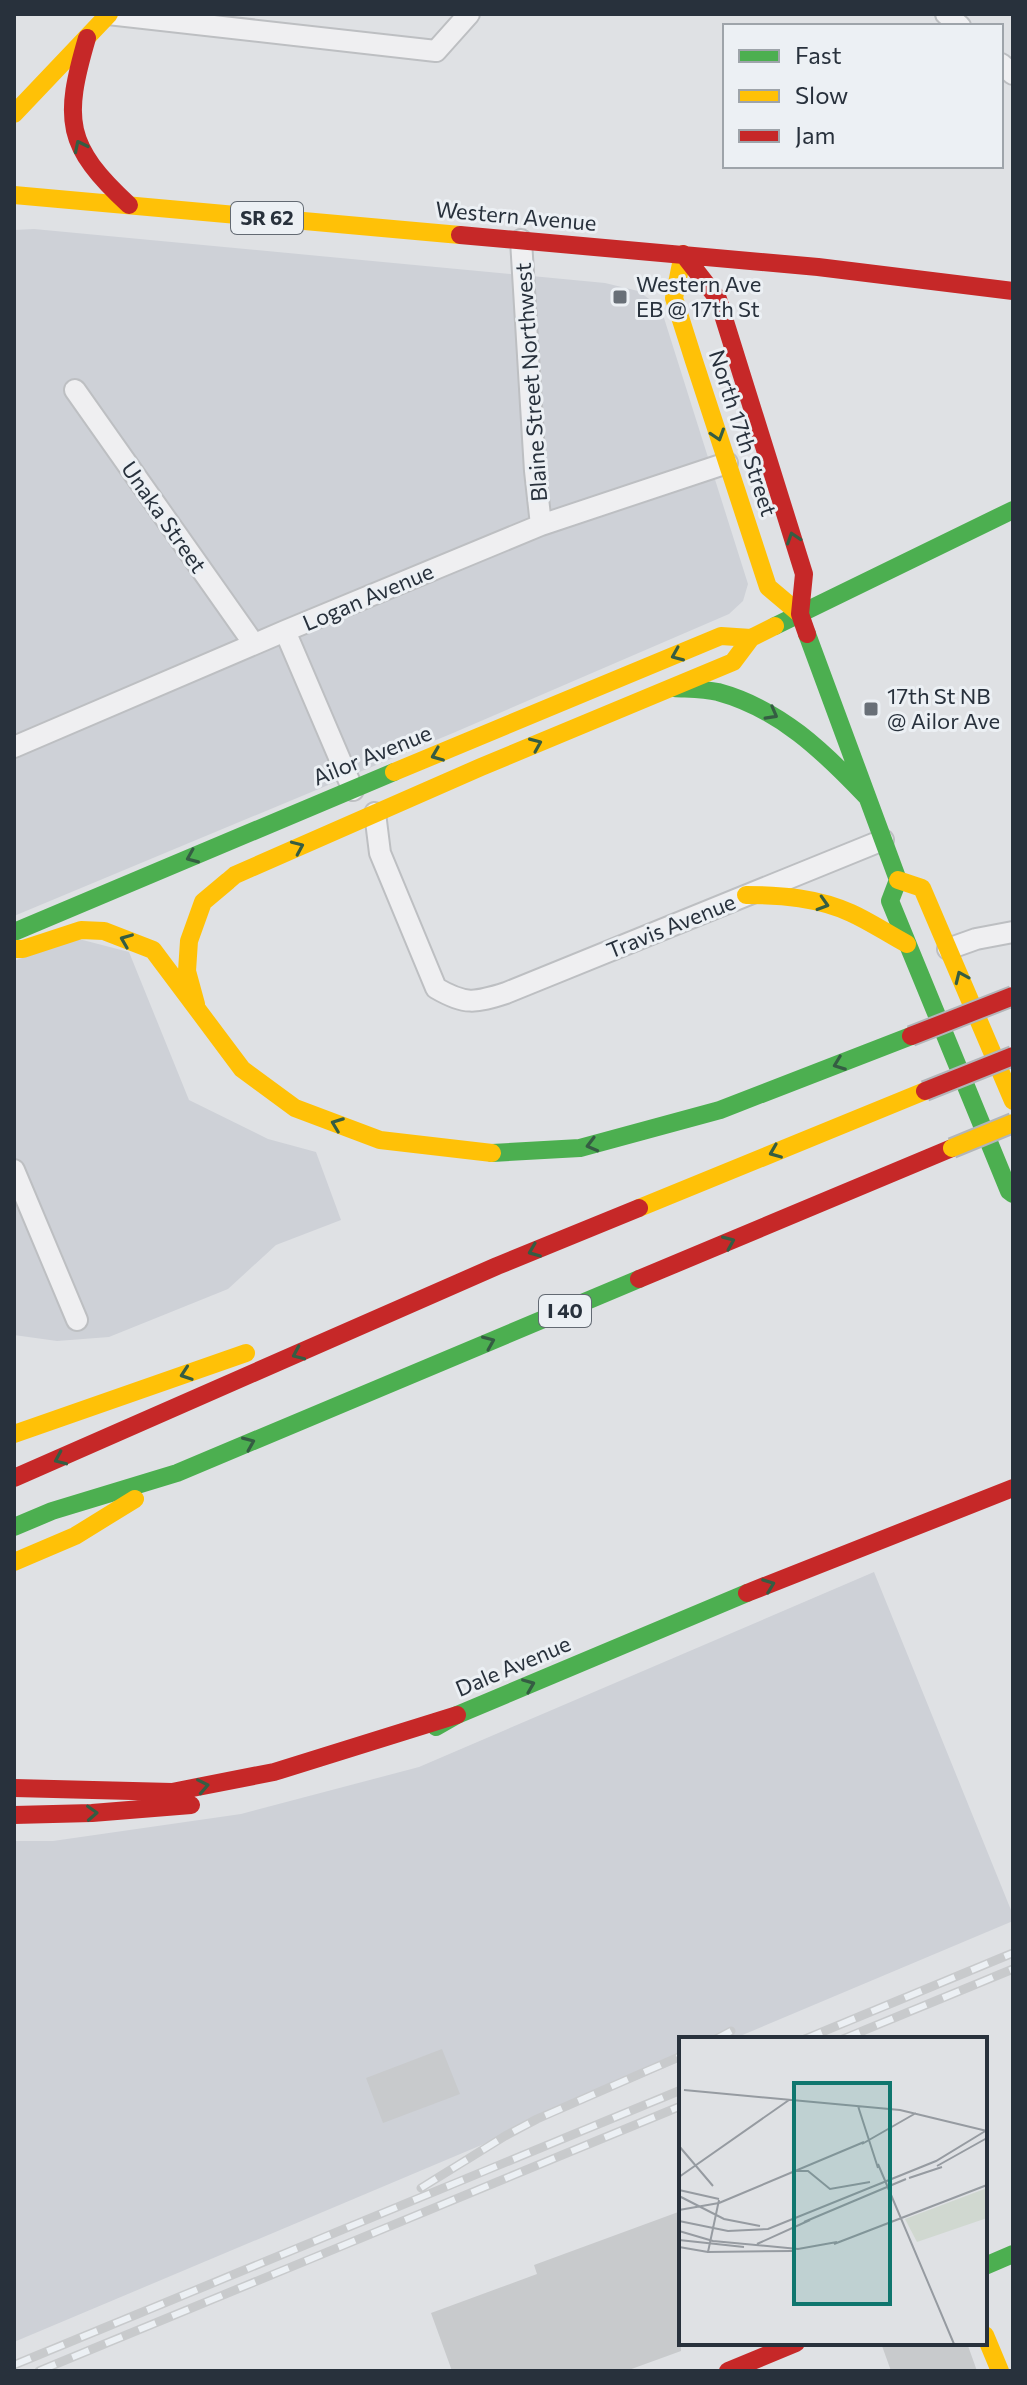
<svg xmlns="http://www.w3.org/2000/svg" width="1027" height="2385" viewBox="0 0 1027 2385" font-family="Commissioner,sans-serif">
	<rect width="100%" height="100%" fill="#dfe1e4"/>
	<path fill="#ced1d7" d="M 34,229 L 605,283 L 638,291 L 652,301 L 664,318 L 748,584 L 743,601 L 729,614 L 453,733 L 14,916 L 14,230 Z
		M 75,938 L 129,952 L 189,1100 L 268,1139 L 316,1152 L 341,1220 L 276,1245 L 228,1289 L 109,1337 L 57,1341 L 14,1335 L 14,961 Z
		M 874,1572 L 1013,1915 L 1013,1921 L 733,2039 L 681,2039 L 681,2061 L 14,2342 L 14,1841 L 53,1841 L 241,1814 L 419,1767 Z"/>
	<path fill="#c8cacc" d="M 442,2049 L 460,2094 L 383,2123 L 366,2078 Z
		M 681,2211 L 681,2351 L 626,2371 L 452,2371 L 431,2313 L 537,2274 L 534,2265 Z
		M 881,2343 L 967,2343 L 977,2371 L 891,2371 Z"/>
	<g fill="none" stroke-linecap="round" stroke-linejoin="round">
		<g stroke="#bdbfc2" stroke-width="24">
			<path id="street" d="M 108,14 L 436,51 L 469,14
				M 946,14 L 960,26
				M 1001,64 L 1013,74
				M 521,240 L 535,471 L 541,525
				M 75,390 L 254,644
				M 285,631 L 353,790
				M 14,747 L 285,631 L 541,525 L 727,463
				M 375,813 L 380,853 L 436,988 C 465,1005 475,1003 506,993 L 883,840
				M 948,949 L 976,939 L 1013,932
				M 14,1170 L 77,1320"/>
		</g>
		<use href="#street" stroke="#efeff1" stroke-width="20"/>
		<path stroke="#4caf50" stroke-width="18" d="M 775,626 L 1013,510
			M 807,634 L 898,880 L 890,901 L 1009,1191 L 1013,1194
			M 674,688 C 689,689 704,689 718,692 C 780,709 823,751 866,796
			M 14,932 L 394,772
			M 492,1153 L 580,1148 L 720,1110 L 911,1036
			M 14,1527 L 52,1511 L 177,1473 L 639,1279
			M 436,1727 L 457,1715 L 747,1593
			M 985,2266 L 1013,2254"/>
		<path stroke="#ffc107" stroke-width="18" d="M 14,114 L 109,14
			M 14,195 L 460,235
			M 683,254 L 674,298 L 694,361 L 768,587 L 800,614
			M 394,772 L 721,636 L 751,638
			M 898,880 L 922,888 L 1013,1101
			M 228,881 L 235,875 L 481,767 L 733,662 L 751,638 L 775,626
			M 746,895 C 782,895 818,898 851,913 C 871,922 888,934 907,944
			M 14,949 L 23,949 L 81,930 L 104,931 L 153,950 L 242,1069 L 295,1108 L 380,1140 L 492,1153
			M 196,1004 L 187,971 L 189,941 L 203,902 L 228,881
			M 639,1208 L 925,1091
			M 14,1434 L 246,1353
			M 14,1562 L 75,1536 L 135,1499
			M 985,2335 L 1000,2371"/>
		<path stroke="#c62828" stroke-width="18" d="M 87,38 C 63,120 65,146 129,205
			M 460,235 L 818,267 L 1013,291
			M 683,254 L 718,299 L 804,574 L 800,614 L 807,634
			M 639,1279 L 952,1148
			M 14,1478 L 497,1266 L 639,1208
			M 747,1593 L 1013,1488
			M 14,1788 L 172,1792 L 274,1772 L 457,1715
			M 14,1815 L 92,1813 L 191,1805
			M 728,2371 L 796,2343"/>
		<g stroke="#c8cacc" stroke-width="9">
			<path id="rail" d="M 716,2039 L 731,2031
				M 805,2039 L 1013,1953
				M 843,2039 L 1013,1969
				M 421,2188 L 505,2136 L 537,2119 L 681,2056
				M 14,2365 L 681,2090
				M 39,2371 L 681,2106"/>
		</g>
		<use href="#rail" stroke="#ecf0f4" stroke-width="6" stroke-dasharray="18" stroke-linecap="butt"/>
		<g stroke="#b2b5b9" stroke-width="22" stroke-linecap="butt">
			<path id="slow-bridge" d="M 952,1148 L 1013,1123"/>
		</g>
		<g stroke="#b2b5b9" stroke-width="22" stroke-linecap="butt">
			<path id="jam-bridge" d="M 911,1036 L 1013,996
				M 925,1091 L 1013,1056"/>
		</g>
		<use href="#slow-bridge" stroke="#ffc107" stroke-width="18"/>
		<use href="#jam-bridge" stroke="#c62828" stroke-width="18"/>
	</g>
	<defs><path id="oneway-chevron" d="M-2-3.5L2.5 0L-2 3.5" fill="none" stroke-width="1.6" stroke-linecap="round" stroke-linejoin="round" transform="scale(2)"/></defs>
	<g stroke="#355d43">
		<use href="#oneway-chevron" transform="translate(80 146) rotate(-116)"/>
		<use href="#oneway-chevron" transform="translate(718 435) rotate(72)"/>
		<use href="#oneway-chevron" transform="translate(793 538) rotate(-108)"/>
		<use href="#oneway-chevron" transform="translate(677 655) rotate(157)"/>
		<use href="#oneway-chevron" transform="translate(772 714) rotate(29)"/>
		<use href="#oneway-chevron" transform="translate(536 744) rotate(-23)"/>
		<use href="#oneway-chevron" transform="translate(437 755) rotate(158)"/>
		<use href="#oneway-chevron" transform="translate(298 847) rotate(-24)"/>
		<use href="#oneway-chevron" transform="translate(192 857) rotate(157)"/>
		<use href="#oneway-chevron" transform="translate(823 904) rotate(17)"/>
		<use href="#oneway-chevron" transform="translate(126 940) rotate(-158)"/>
		<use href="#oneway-chevron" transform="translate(961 977) rotate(-114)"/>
		<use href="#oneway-chevron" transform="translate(839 1064) rotate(159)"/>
		<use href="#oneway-chevron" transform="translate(337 1124) rotate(-159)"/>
		<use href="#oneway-chevron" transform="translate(592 1145) rotate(165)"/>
		<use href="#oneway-chevron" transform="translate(775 1152) rotate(158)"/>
		<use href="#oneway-chevron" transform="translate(729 1242) rotate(-23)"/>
		<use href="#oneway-chevron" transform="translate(534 1251) rotate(158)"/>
		<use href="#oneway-chevron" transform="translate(489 1342) rotate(-23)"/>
		<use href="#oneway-chevron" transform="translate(298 1354) rotate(156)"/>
		<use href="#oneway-chevron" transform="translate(186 1374) rotate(161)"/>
		<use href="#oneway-chevron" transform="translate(249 1443) rotate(-23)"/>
		<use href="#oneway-chevron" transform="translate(60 1459) rotate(156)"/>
		<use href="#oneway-chevron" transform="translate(769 1585) rotate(-21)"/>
		<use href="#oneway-chevron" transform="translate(529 1685) rotate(-22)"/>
		<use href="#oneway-chevron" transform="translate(203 1786) rotate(-11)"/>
		<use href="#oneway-chevron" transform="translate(92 1813) rotate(-3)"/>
	</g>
	<g fill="#686f77" stroke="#ecf0f4" stroke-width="3">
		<rect x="612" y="289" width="16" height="16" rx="4"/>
		<rect x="863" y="701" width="16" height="16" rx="4"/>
	</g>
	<g text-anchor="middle" stroke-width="6" stroke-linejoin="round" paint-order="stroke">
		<g fill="#ecf0f4" stroke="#636a73" stroke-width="2">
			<rect x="231" y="202" width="72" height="32" rx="6"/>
			<rect x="539" y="1295" width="52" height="32" rx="6"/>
		</g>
		<g font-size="20" font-weight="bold" fill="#28313c">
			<text x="267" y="225">SR 62</text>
			<text x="565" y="1318">I 40</text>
		</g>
		<g font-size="22" fill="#28313c" stroke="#ecf0f4">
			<text transform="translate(516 216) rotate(5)" y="8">Western Avenue</text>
			<text transform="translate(531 382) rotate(-94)" y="8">Blaine Street Northwest</text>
			<text transform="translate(743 433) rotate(72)" y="8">North 17th Street</text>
			<text transform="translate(164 517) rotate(55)" y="8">Unaka Street</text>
			<text transform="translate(368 597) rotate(-23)" y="8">Logan Avenue</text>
			<text transform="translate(372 755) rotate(-22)" y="8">Ailor Avenue</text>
			<text transform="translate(671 926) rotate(-22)" y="8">Travis Avenue</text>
			<text transform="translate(513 1666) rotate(-23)" y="8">Dale Avenue</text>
		</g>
		<g font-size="22" fill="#28313c" stroke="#ecf0f4" text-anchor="start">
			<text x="636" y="292">Western Ave<tspan x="636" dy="25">EB @ 17th St</tspan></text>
			<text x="887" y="704">17th St NB<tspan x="887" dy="25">@ Ailor Ave</tspan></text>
		</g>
	</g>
	<g transform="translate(679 2037)">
		<rect width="308" height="308" fill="#dfe1e4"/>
		<path d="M 308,151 L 308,181 L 238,205 L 226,182 Z" fill="#d0d8d0"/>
		<path fill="none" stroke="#969ba1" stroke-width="2" d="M 5,53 L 221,73 L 308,94M 179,69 L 199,131M 183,107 L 237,76M 0,109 L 34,149M 199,127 L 275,307M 258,129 L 308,101M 113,134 L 129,134 L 151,152 L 191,145M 0,140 L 110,63M 230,141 L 263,130M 0,153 L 40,162M 0,159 L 45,182 L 81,189M 40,163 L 29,215 L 113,214M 40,166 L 185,105M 0,173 L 40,166M 0,184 L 49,194 L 89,192 L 257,124 L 308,93M 125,185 L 227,142M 0,194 L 34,204 L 119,212 L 158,205M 0,203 L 65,210M 78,207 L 131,183M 155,207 L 308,148M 0,210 L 29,215"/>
		<path fill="#0f766e" fill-opacity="0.15" stroke="#0f766e" stroke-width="4" d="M 115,46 L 211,46 L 211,267 L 115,267 Z"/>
		<rect width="308" height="308" fill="none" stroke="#28313c" stroke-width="4"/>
	</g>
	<rect width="1027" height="2385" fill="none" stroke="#28313c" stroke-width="32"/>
	<rect x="723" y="24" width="280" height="144" fill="#ecf0f4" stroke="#9ea4aa" stroke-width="2"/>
	<rect x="739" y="50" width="40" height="12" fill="#4caf50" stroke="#9ea4aa" stroke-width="2"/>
	<text x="795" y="64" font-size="24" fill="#28313c">Fast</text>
	<rect x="739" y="90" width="40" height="12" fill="#ffc107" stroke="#9ea4aa" stroke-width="2"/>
	<text x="795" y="104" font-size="24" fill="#28313c">Slow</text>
	<rect x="739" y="130" width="40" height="12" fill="#c62828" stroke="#9ea4aa" stroke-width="2"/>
	<text x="795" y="144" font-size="24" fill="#28313c">Jam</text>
</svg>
